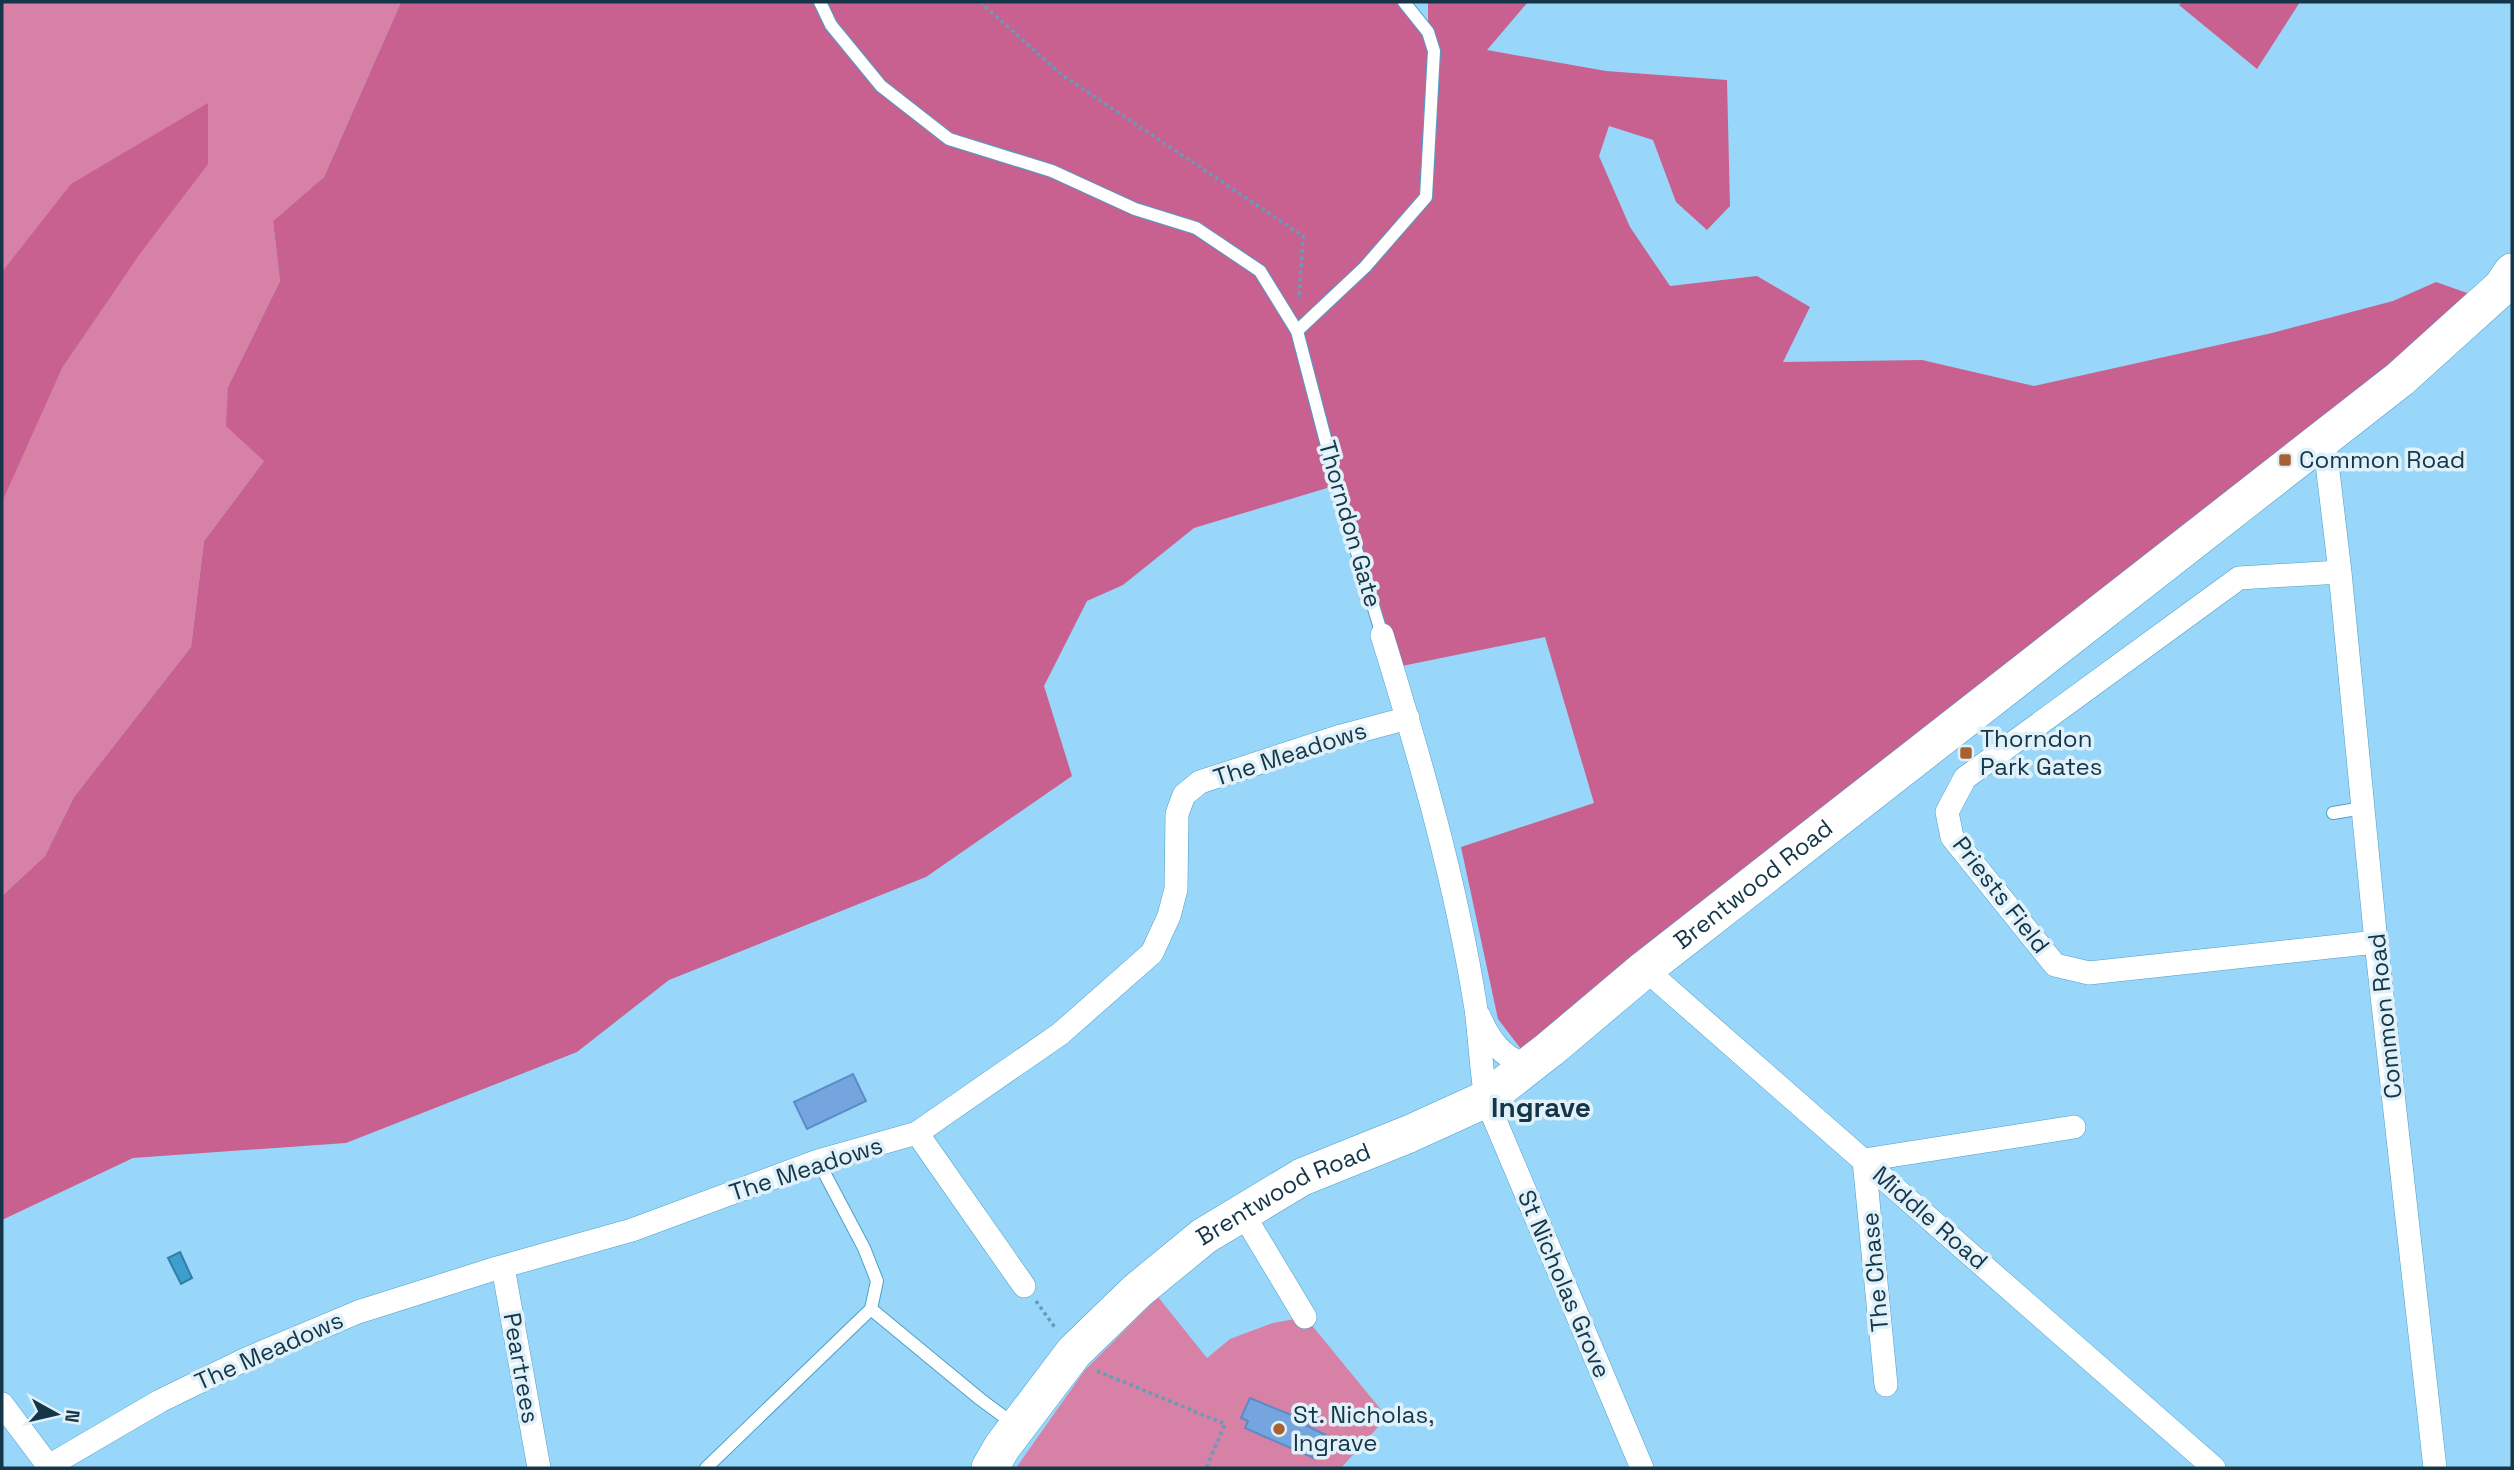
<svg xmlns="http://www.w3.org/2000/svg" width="2514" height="1470" viewBox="0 0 2514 1470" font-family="'Space Grotesk',sans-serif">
	<rect width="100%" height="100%" fill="#98d7fa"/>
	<path fill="#d681a5" d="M 2,2 L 401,2 L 324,177 L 273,221 L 280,281 L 228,387 L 264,461 L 204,541 L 191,647 L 74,797 L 45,856 L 2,896 Z
		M 1158,1297 L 1207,1358 L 1230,1339 L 1273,1323 L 1305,1317 L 1387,1417 L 1341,1468 L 1016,1468 L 1085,1370 Z"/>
	<path fill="#c8618f" d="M 401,2 L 1399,2 L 1428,31 L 1428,2 L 1528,2 L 1487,50 L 1606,71 L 1727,80 L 1730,206 L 1707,230 L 1676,202 L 1653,140 L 1609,126 L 1599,156 L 1630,227 L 1670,286 L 1757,276 L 1810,307 L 1783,362 L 1922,360 L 2034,386 L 2272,333 L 2393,301 L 2436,282 L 2487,300 L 1531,1062 L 1498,1019 L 1461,847 L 1594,803 L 1545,637 L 1392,668 L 1337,485 L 1194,528 L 1123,585 L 1087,601 L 1044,686 L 1072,776 L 926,877 L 669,980 L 577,1052 L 346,1143 L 133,1158 L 2,1220 L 2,896 L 45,856 L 74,797 L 191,647 L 204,541 L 264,461 L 226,426 L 228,387 L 280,281 L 273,221 L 324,177 Z
		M 2183,2 L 2300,2 L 2257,69 L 2179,5 Z
		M 208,103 L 208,164 L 139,255 L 62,368 L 2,502 L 2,272 L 71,184 Z"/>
	<path fill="#3e9ece" stroke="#317fa6" stroke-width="2" d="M 180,1252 L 192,1278 L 181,1284 L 168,1258 Z"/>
	<path fill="#74a5df" stroke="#5c8cc5" stroke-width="2" d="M 853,1074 L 866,1101 L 807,1129 L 794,1102 Z
		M 1250,1398 L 1308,1422 L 1307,1426 L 1326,1435 L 1316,1459 L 1245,1428 L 1248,1421 L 1241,1418 Z"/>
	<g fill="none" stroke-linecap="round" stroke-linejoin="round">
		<g stroke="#4e9fc9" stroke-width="14">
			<path id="service" d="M 820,2 L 831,25 L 881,86 L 949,139 L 1052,171 L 1135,209 L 1196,228 L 1260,271 L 1297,331 L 1342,503 L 1382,635
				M 1297,331 L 1365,267 L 1426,197 L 1434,51 L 1428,32 L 1404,2
				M 2333,813 L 2363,808
				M 871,1309 L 980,1399 L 1015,1425
				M 706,1468 L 871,1309 L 877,1281 L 864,1248 L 818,1161"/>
		</g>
		<g stroke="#4e9fc9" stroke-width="24">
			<path id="minor" d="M 2324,438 L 2340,572 L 2376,942 L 2435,1468
				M 2340,572 L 2239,578 L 1965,778 L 1947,812 L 1952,837 L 2055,965 L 2089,973 L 2376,942
				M 1382,635 C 1420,758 1456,882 1476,1009 C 1480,1039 1481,1069 1486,1099 L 1642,1468
				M 1645,969 L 2214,1468
				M 1479,1016 C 1490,1041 1501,1056 1527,1066
				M 917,1133 L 1024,1286
				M 1242,1212 L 1305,1317
				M 503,1267 L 539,1468
				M 1886,1385 L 1864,1160 L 2074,1127
				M 2,1404 L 50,1468
				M 49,1466 L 160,1401 L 244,1360 L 358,1312 L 497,1268 L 632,1230 L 818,1161 L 917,1133 L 1060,1034 L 1152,953 L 1169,916 L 1176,889 L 1177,814 L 1184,795 L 1200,782 L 1341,736 L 1408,718"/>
		</g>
		<g stroke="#4e9fc9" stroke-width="38">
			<g id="primary">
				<path id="s1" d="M 990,1468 L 1002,1447 L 1074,1352 L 1137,1291 L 1204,1236 L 1302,1177 L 1409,1134 L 1486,1099 L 1550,1049 L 1645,969 L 2400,379 L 2502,287 L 2512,272"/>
			</g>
		</g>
		<path stroke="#679bb8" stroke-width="3.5" stroke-dasharray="3.5 3.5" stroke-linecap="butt" d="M 980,2 L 1062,75 L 1303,236 L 1299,299
			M 1036,1301 L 1056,1329
			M 1097,1371 L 1225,1424 L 1206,1468"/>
		<use href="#service" stroke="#fff" stroke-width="12"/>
		<use href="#minor" stroke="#fff" stroke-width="23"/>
		<use href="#primary" stroke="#fff" stroke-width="37"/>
	</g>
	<g fill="#a66232" stroke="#e1f1fa" stroke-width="2.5">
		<rect x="2278" y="453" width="14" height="14" rx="3.5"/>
		<rect x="1959" y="746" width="14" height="14" rx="3.5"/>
		<circle cx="1279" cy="1429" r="7"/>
	</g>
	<g text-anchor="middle" stroke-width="7" stroke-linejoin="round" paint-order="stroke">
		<g font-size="24" fill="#143648" stroke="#e1f1fa" text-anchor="start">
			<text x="2299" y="468">Common Road</text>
			<text x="1980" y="747">Thorndon<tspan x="1980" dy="28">Park Gates</tspan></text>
			<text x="1293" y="1423">St. Nicholas,<tspan x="1293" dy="28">Ingrave</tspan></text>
		</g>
		<g font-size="24" fill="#143648" stroke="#e1f1fa">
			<text transform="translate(1350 524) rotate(74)" y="8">Thorndon Gate</text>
			<text transform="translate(1290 754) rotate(-18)" y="8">The Meadows</text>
			<text dy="8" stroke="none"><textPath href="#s1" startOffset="975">Brentwood Road</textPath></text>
			<text transform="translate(2001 895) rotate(52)" y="8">Priests Field</text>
			<text transform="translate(2385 1016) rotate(-96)" y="8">Common Road</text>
			<text transform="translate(806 1169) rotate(-18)" y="8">The Meadows</text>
			<text dy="8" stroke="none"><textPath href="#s1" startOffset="408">Brentwood Road</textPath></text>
			<text transform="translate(1930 1218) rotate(41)" y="8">Middle Road</text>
			<text transform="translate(1875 1272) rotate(-95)" y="8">The Chase</text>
			<text transform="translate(1564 1284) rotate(67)" y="8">St Nicholas Grove</text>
			<text transform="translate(269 1351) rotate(-24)" y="8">The Meadows</text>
			<text transform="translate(521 1368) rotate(80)" y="8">Peartrees</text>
		</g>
		<g font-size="28" font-weight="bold" fill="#143648" stroke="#e1f1fa">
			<text x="1541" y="1117">Ingrave</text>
		</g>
	</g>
	<rect width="2514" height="1470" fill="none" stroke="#143648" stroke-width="7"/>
	<g transform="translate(56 1414) rotate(98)" stroke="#e1f1fa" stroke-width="5" paint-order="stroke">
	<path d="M0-5L12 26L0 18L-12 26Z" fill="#143648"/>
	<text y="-10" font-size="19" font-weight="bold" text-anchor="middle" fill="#143648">N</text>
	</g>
</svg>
